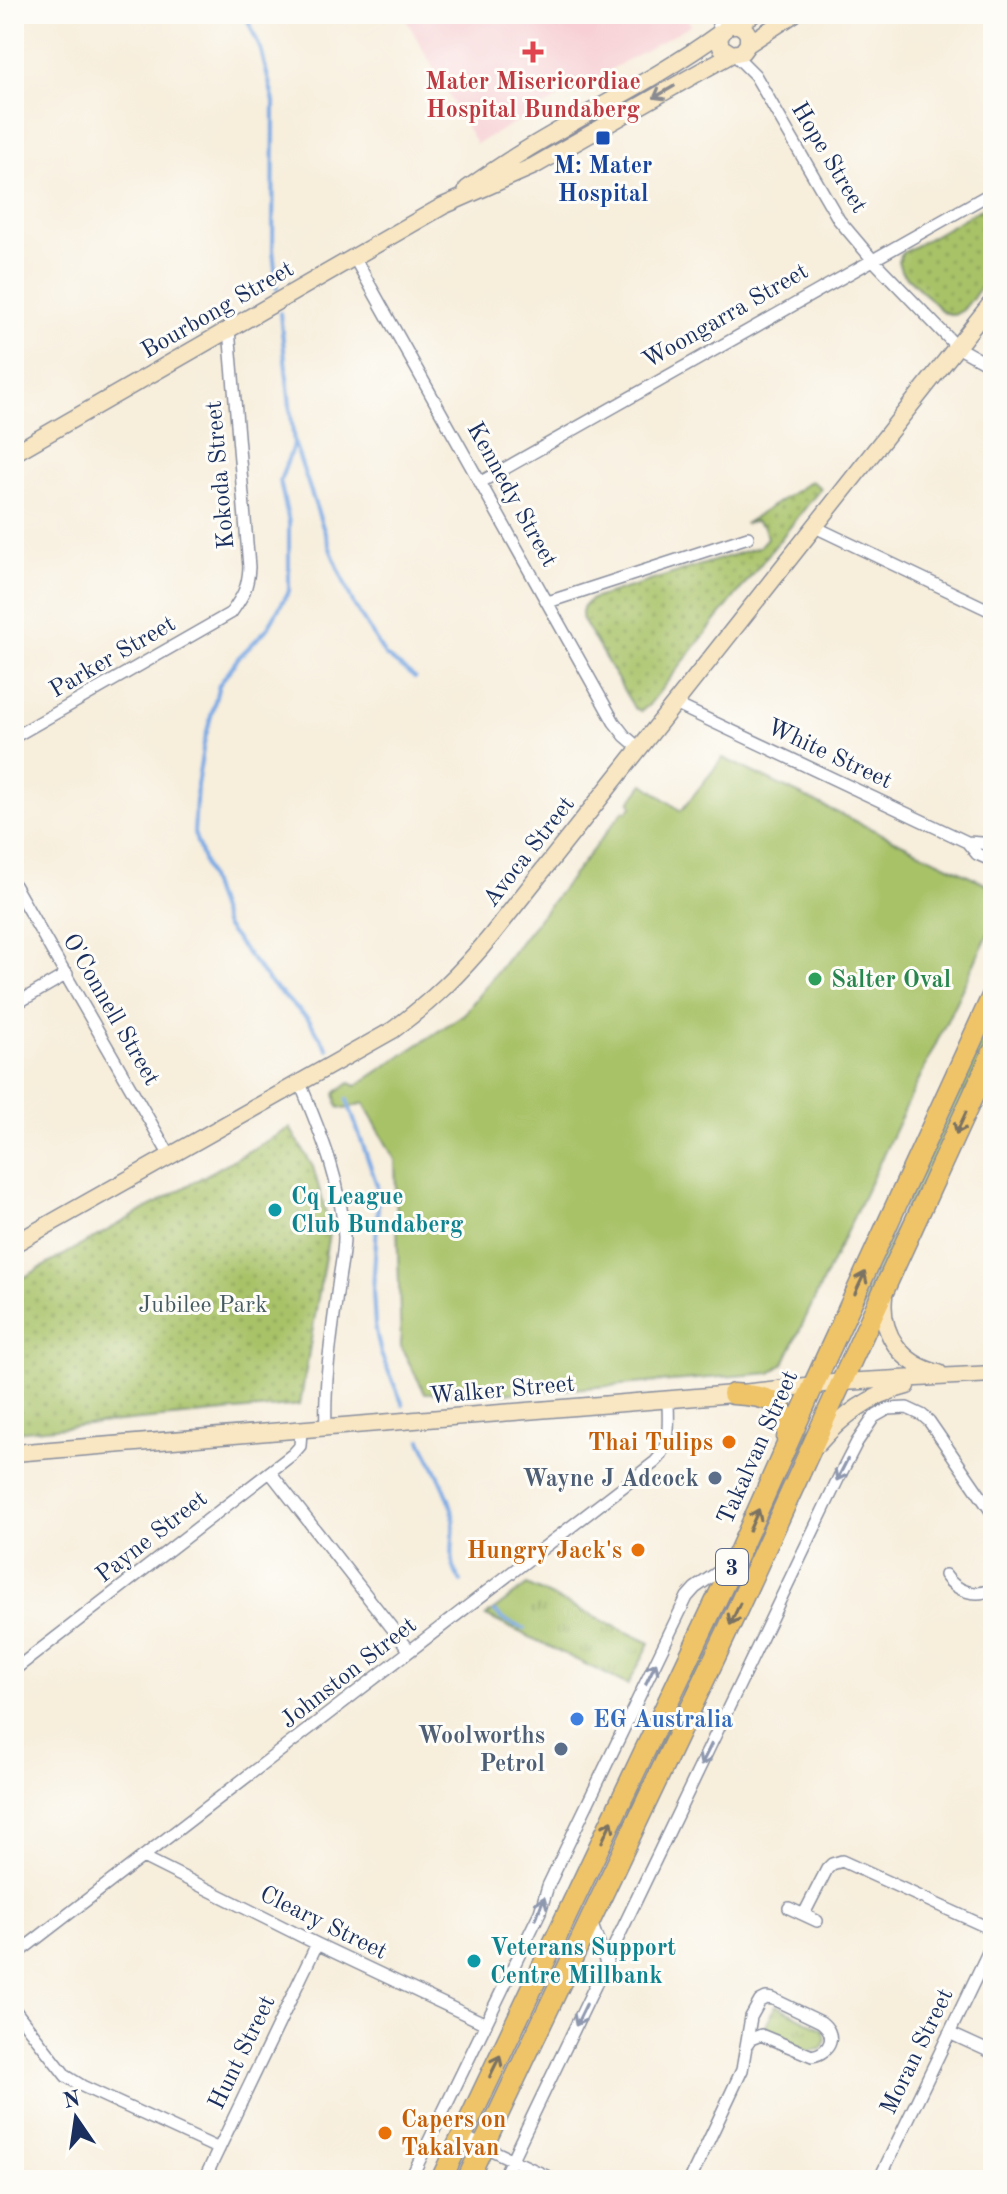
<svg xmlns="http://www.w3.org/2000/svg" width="1007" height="2194" viewBox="0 0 1007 2194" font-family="'Old Standard TT',serif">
	<defs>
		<pattern id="grass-tufts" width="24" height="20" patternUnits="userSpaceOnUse" patternTransform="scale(2)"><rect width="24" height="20" fill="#a8c268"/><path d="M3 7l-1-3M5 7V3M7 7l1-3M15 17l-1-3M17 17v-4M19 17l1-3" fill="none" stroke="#889e59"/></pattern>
		<pattern id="park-dots" width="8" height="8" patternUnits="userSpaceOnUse" patternTransform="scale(2)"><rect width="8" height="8" fill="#a8c268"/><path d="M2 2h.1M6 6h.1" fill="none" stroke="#889e59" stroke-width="1.8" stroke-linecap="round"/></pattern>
	</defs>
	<rect width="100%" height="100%" fill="#fdfcf7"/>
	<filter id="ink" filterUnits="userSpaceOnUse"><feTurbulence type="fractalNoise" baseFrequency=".0125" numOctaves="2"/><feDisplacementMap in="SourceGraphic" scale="16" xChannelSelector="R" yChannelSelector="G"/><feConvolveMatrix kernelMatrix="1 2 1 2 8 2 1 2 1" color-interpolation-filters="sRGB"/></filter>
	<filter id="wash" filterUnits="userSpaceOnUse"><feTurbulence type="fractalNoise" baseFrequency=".006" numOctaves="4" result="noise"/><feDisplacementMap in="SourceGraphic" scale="32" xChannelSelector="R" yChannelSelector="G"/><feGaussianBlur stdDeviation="1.8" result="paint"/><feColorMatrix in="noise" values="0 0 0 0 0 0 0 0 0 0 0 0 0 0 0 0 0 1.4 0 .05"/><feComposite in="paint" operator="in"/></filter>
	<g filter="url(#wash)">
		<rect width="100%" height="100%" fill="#f7eedc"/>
		<path fill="#f7cfd4" d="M 403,14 L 685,14 L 691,25 L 476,144 Z"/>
		<path fill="url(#grass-tufts)" stroke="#627863" stroke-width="2" d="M 993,1017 L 993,1036 L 921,1194 L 853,1328 L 849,1327 Z
			M 810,1427 L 813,1428 L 680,1717 L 604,1858 L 713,1627 L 735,1591 Z
			M 527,1585 L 650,1643 L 628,1685 L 486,1616 Z
			M 776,2005 L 823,2029 L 826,2040 L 821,2049 L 808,2051 L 764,2030 Z"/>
		<path fill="url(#park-dots)" stroke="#627863" stroke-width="2" d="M 993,202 L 993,272 L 963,310 L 954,315 L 943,312 L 901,271 L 898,261 L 903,253 Z
			M 811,481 L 821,488 L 648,706 L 641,711 L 634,708 L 583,620 C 580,609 584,604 592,599 L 759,547 L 767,538 L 764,527 L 755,521 L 744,524 Z
			M 290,1128 L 313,1167 L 330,1227 L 300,1405 L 14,1432 L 14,1283 Z"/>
		<path fill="#a8c268" stroke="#627863" stroke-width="2" d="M 723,758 L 993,887 L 993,924 L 784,1363 L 771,1373 L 521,1393 L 425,1393 L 401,1347 L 395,1160 L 364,1103 L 345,1109 L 338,1107 L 335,1093 L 350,1083 L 356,1086 L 464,1014 L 624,810 L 627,812 L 633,805 L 630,802 L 644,784 L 681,811 Z"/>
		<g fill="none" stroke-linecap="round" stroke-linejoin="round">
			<path stroke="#78a8e3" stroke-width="4" d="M 245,14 L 261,50 L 274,102 L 273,250 L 277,289
				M 280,313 L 294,443 L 280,481 L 289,523 L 289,591 L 267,629 L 238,658 L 219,685 L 204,743 L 197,785 L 194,833 L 225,926 L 271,984 L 309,1020 L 328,1049
				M 295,445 L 331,551 L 353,603 L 385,655 L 415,678
				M 347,1100 L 377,1185 L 378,1206 L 373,1291 L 375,1326 L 381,1354 L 403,1405
				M 421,1440 C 430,1460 447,1488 452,1509 C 458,1536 444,1557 461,1582
				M 495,1612 L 502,1619 L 524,1629"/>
		</g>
	</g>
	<g filter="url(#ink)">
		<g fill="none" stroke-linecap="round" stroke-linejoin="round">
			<g stroke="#898e9d" stroke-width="14">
				<path id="street" d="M 715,14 L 721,33
					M 734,54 L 755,75 L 839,220 L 872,259 L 957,347 L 993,367
					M 354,257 L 614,722 L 625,736 L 639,748
					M 481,482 L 993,192
					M 815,527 L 993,612
					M 548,602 L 748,537
					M 675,704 L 967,842 L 982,843 L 993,848
					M 14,737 L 231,613 C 243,596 248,588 249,567 L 229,329
					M 967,842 L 977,854 L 993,861
					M 14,885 L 170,1156
					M 14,1005 L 67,974
					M 300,1083 C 320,1132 342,1182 344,1237 C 344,1253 340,1270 338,1286 C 332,1333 324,1380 326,1428
					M 270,1472 L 410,1651
					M 945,1575 C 956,1591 975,1598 993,1589
					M 14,1670 L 293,1454 L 300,1446 L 301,1430
					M 143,1857 L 317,1944 L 486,2024
					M 789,1908 L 817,1921
					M 804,1914 L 827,1869 L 832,1864 L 842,1861 L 993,1930
					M 591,1922 L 606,1963
					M 14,1956 L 655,1462 C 672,1446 668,1421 668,1399
					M 14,2009 L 66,2076 L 82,2086 L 219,2149
					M 949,2033 L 993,2053
					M 462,2136 L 555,2180
					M 204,2180 L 317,1944
					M 410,2180 L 540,1912 L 548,1886 L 571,1838 L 687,1597 L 695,1588 L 731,1563
					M 502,2180 L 839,1477 L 857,1442 L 874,1417 L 888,1409 L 907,1408 L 922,1415 L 929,1421 L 993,1514
					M 690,2180 L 742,2070 L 751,2017 L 760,2001 L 766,1998 L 773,1999 L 821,2022 C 837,2034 832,2052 812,2056 L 761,2035 L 751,2039 L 746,2046
					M 879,2180 L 993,1942"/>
			</g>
			<g stroke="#898e9d" stroke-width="19">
				<path id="secondary" d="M 736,25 L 754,14
					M 748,44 L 794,14
					M 467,189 C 547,130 640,91 720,33
					M 14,453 L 443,206 L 534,166 L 703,70 L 732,54 L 742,52 L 748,44 L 748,34 C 743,25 736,23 727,26 L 719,38 L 721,47 L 732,54
					M 14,1244 L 393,1030 C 432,1001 460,974 491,936 L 993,301
					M 884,1297 C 880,1334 902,1365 939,1373
					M 818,1444 C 843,1415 870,1395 907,1386
					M 14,1453 L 733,1394 L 842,1382 L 993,1374"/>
			</g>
			<g stroke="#898e9d" stroke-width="23">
				<path id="highway" d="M 733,1394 C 767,1396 790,1400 787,1440
					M 441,2180 L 740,1550 L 814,1384 L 993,994
					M 467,2180 L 726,1634 L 993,1052"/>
			</g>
			<use href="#street" stroke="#fff" stroke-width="11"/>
			<use href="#secondary" stroke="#f9e7c3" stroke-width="16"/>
			<use href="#highway" stroke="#efc469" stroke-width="20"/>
		</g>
		<defs><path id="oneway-shaft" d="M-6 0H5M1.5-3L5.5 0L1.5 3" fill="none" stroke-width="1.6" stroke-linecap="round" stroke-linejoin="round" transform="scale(2)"/></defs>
		<use stroke="#8a8b90" href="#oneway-shaft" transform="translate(664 92) rotate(150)"/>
		<g stroke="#7a7263">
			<use href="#oneway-shaft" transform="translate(961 1123) rotate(115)"/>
			<use href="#oneway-shaft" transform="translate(860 1283) rotate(-65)"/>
			<use href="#oneway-shaft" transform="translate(754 1520) rotate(-66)"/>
			<use href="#oneway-shaft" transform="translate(735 1614) rotate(115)"/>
			<use href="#oneway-shaft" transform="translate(607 1831) rotate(-65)"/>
			<use href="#oneway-shaft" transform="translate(495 2066) rotate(-64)"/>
		</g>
		<g stroke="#8d97ae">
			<use href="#oneway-shaft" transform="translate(842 1470) rotate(117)"/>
			<use href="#oneway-shaft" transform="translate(651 1673) rotate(-64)"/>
			<use href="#oneway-shaft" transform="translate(706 1755) rotate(116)"/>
			<use href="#oneway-shaft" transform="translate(540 1908) rotate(-69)"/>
			<use href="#oneway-shaft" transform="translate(581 2015) rotate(116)"/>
		</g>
	</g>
	<path fill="#e0444e" stroke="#fdfcf7" stroke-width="3" d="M529 40h8v8h8v8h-8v8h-8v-8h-8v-8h8z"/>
	<rect fill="#1a4fb4" stroke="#fdfcf7" stroke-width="3" x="595" y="130" width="16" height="16" rx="4"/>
	<circle fill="#2e9e5b" stroke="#fdfcf7" stroke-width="3" cx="815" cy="979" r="8"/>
	<g fill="#0f9aa8" stroke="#fdfcf7" stroke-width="3">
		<circle cx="275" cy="1210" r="8"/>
		<circle cx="474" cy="1961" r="8"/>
	</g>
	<g fill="#e8710a" stroke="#fdfcf7" stroke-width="3">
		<circle cx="729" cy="1442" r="8"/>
		<circle cx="638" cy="1550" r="8"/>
		<circle cx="385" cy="2133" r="8"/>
	</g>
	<g fill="#5c6f8a" stroke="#fdfcf7" stroke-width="3">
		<circle cx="715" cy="1478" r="8"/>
		<circle cx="561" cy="1749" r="8"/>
	</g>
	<circle fill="#3f7fe0" stroke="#fdfcf7" stroke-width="3" cx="577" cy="1719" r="8"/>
	<g text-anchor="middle" stroke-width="6" stroke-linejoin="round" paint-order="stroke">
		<rect fill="#fdfcf7" stroke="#5f6c8c" stroke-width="2" x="716" y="1549" width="32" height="36" rx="6"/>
		<g font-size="22" font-weight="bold" fill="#1b2f5e">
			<text x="732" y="1575">3</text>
		</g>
		<g font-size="24" font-weight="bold" fill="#be3a42" stroke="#fdfcf7">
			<text x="533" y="89">Mater Misericordiae<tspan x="533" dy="28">Hospital Bundaberg</tspan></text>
		</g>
		<g font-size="24" fill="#1b2f5e" stroke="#fdfcf7">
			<text transform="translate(830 157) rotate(59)" y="8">Hope Street</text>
			<text transform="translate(217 309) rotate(-30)" y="8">Bourbong Street</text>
			<text transform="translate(725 315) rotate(-30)" y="8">Woongarra Street</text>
			<text transform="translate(219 475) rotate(-95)" y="8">Kokoda Street</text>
			<text transform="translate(513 494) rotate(61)" y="8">Kennedy Street</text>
			<text transform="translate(112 656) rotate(-30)" y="8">Parker Street</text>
			<text transform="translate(830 753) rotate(25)" y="8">White Street</text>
			<text transform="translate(528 851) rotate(-52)" y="8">Avoca Street</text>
			<text transform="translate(112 1009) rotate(60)" y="8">O'Connell Street</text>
			<text transform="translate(502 1389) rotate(-5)" y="8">Walker Street</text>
			<text transform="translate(757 1447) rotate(-66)" y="8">Takalvan Street</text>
			<text transform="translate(151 1536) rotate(-38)" y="8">Payne Street</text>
			<text transform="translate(348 1672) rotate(-38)" y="8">Johnston Street</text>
			<text transform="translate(324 1922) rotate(26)" y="8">Cleary Street</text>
			<text transform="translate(916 2051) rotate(-64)" y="8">Moran Street</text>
			<text transform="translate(241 2052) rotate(-64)" y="8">Hunt Street</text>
		</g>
		<g font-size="24" font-weight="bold" fill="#164399" stroke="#fdfcf7">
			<text x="603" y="173">M: Mater<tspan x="603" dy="28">Hospital</tspan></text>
		</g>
		<g font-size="24" font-weight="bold" fill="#27864d" stroke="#fdfcf7" text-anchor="start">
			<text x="831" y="987">Salter Oval</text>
		</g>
		<g font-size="24" font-weight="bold" fill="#0d838f" stroke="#fdfcf7" text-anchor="start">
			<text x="291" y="1204">Cq League<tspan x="291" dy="28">Club Bundaberg</tspan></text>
			<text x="490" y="1955">Veterans Support<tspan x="490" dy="28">Centre Millbank</tspan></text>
		</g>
		<g font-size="24" fill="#455b61" stroke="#fdfcf7">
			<text x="203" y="1312">Jubilee Park</text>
		</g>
		<g font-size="24" font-weight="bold" fill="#c56008" stroke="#fdfcf7" text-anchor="end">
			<text x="713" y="1450">Thai Tulips</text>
			<text x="622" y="1558">Hungry Jack's</text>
			<text x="401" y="2127" text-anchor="start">Capers on<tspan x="401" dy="28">Takalvan</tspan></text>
		</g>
		<g font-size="24" font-weight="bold" fill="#4e5e75" stroke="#fdfcf7" text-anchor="end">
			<text x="699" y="1486">Wayne J Adcock</text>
			<text x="545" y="1743">Woolworths<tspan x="545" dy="28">Petrol</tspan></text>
		</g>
		<g font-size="24" font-weight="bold" fill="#366cbe" stroke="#fdfcf7" text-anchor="start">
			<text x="593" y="1727">EG Australia</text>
		</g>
	</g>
	<rect width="1007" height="2194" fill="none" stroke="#fdfcf7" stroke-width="48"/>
	<g transform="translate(76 2118) rotate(347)" stroke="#fdfcf7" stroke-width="6" paint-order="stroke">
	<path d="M0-6L14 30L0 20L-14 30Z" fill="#1b2f5e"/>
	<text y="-12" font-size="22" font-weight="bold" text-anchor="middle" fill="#1b2f5e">N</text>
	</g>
</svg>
